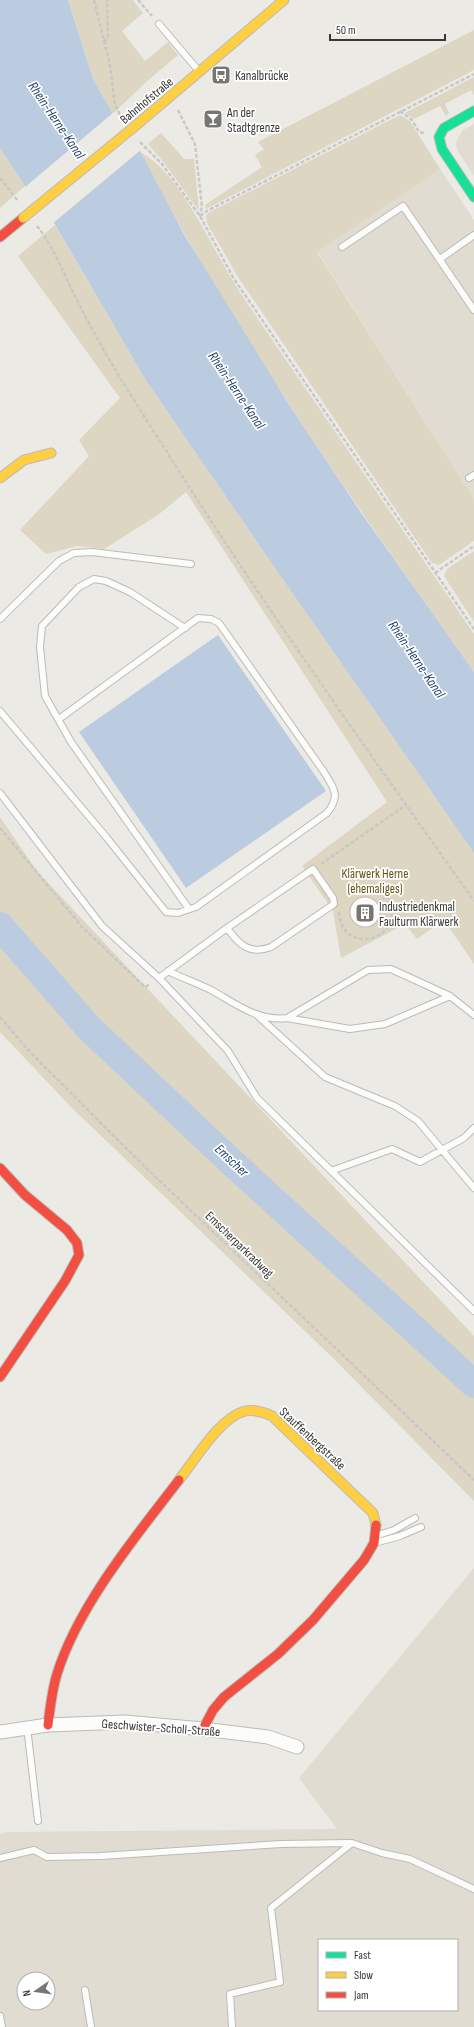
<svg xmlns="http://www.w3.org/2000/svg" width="474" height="2027" viewBox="0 0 474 2027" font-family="'Sofia Sans Condensed',sans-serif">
	<rect width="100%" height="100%" fill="#ebeae5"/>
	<path fill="#e0dcd1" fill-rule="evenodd" d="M 474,124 L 474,176 L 458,151 L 456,145 L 457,140 L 463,130 Z
		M 440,169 L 474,220 L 474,499 L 317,251 Z
		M 474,1568 L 474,2027 L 0,2027 L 0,1834 L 7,1832 L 337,1829 L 299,1778 ZM 319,1940 L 457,1940 L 457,2010 L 319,2010 ZM 24,1979 L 48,1979 L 48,2003 L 24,2003 Z"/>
	<path fill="#dcd6c2" d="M 68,0 L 133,0 L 143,13 L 122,31 L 145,61 L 168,42 L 178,55 L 145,83 L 113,114 L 93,79 Z
		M 474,30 L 474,70 L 206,209 L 205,205 L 262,167 L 255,155 L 264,149 L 258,142 Z
		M 474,77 L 474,96 L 471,90 L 445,104 L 449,113 L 446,116 L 440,106 L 414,119 L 405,113 Z
		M 400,115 L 410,121 L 440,169 L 317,252 L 474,499 L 474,541 L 439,565 L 432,563 L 238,277 L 207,223 L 206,215 L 208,213 Z
		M 161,133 L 184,159 L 194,159 L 199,211 L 165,164 L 148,144 Z
		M 0,148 L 25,186 L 0,208 Z
		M 140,152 C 178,171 208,240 230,276 C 240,293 251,309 262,325 L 474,634 L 474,672 C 355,504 235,335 140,152 Z
		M 55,225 L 145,379 L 277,571 L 474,853 L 474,964 L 444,920 L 417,939 L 405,924 L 341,958 L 333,911 L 302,866 L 387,802 L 186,492 L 158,515 L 104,549 L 77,546 L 46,554 L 20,530 L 89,456 L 79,440 L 120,398 L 18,256 Z
		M 474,551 L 474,622 L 444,576 L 447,569 Z
		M 0,817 L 37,871 L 474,1336 L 474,1501 L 332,1357 L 71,1107 L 0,1032 Z"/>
	<path fill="#bccce0" d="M 0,0 L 68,0 L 93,79 L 113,114 L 140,151 L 185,236 L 288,403 L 362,514 L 474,672 L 474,853 L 277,571 L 145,379 L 53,221 L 25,186 L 0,148 Z
		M 218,635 L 326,791 L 186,888 L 79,732 Z"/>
	<path fill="#ebeae5" d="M 114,112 L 142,149 L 52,224 L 24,188 Z"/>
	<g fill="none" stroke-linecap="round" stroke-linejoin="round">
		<path stroke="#bccce0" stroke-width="28" d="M 0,926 L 89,1028 L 226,1157 L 474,1384"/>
		<g stroke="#bcbbb7" stroke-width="8">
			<path id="lane" d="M 159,24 L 198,70
				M 342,247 L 403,206 L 474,310
				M 440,259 L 474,235
				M 469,478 L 474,475
				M 0,619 L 59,561 L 74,553 L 92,552 L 191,564
				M 185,628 L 130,592 L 106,581 L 94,579 L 79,587 L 42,626 L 40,647 L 45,696 L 71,742 L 189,909
				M 0,711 L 107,838 L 166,912 L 178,913 L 196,907 L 327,813 C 341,796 334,788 324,772 L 219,623 L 211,619 L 198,618 L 59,719
				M 0,793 L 102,926 L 159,978 L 228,1051 L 257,1098 L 474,1311
				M 168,971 C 182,978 197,983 211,990 C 235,1003 258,1022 287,1018 L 368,970 L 391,969 L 450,996 L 474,1015
				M 159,978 L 227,928 L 313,869 L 333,898 L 334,904 L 271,947 C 250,955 239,945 227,928
				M 258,1016 L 325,1077 L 395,1106 L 418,1121 L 442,1150 L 464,1138 L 474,1128
				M 287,1018 L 350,1029 L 385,1024 L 450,996
				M 331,1171 L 392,1149 L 420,1162 L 442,1150 L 474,1188
				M 378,1535 L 394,1530 L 415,1518
				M 378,1542 L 400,1536 L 421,1527
				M 27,1727 L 38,1821
				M 0,1858 L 34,1850 L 47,1857 L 101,1856 L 281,1844 L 352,1843
				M 85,1990 L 91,2027
				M 0,2016 L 2,2027
				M 232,2027 L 230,1994 L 280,1982 L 271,1908 L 352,1843 L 382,1853 L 410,1859 L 474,1889"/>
		</g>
		<g stroke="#bcbbb7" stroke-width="15">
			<path id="street" d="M357 912a8 8 0 1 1 16 0a8 8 0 1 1-16 0Z
				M 0,1732 L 48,1725 L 125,1722 L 203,1729 L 268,1737 L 297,1747"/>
		</g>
		<g stroke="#bcbbb7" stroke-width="11">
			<path id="fast" d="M 474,111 L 444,128 L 439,137 L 442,149 L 474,197"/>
		</g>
		<g stroke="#bcbbb7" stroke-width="11">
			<path id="slow" d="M 134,127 L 284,0
				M 0,478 L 24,460 L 51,453
				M 179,1480 C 195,1460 219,1418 245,1411 C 254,1409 263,1412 272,1416 L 373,1513 L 376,1525"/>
		</g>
		<g stroke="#bcbbb7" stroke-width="11">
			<path id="jam" d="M 0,237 L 23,218
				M 0,1168 L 25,1195 L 67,1230 L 77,1243 L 79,1255 L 65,1281 L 0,1377
				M 48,1725 C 50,1708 52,1690 57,1674 C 78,1606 136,1536 179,1480
				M 203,1729 L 213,1710 L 224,1697 L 278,1654 L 313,1620 L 364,1560 L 374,1543 L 376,1525"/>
		</g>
		<path stroke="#c8c8c6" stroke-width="2.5" stroke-dasharray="4 2" stroke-linecap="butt" d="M 94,0 L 110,65 L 115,105 L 121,117
			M 138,0 L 152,16
			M 104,42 L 108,37 L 107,0
			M 178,110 L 195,144 L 202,207 L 200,216
			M 400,111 L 412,120 L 419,132 L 424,133
			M 140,142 L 162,164 L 200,216 L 234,279 L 474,629
			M 0,178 L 18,201
			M 200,216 L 207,211 L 474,74
			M 37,226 C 56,250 66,280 81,308 C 107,359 139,408 170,457 C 266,609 371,755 474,901
			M 435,573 L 474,546
			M 0,828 L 83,928 L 145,987 L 150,984
			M 321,864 L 406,805
			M 339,912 C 342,959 410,939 387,896 L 371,907
			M 0,1017 L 30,1052 L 143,1165 L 474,1480"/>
		<use href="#lane" stroke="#fcfcfb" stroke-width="6"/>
		<use href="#street" stroke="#fcfcfb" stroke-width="13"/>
		<use href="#fast" stroke="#16e098" stroke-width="9"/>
		<use href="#slow" stroke="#ffcf43" stroke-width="9"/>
		<use href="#jam" stroke="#f24e42" stroke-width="9"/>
		<g stroke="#bcbbb7" stroke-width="11" stroke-linecap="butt">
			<path id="slow-bridge" d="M 23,218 L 134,127"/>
		</g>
		<use href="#slow-bridge" stroke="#ffcf43" stroke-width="9"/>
	</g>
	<defs>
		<g id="bus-square" transform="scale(1)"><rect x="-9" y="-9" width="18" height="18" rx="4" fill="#777672" stroke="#fff"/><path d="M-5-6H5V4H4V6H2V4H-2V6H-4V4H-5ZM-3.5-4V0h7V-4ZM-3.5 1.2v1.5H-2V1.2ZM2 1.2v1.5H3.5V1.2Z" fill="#fff"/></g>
		<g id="bar-square" transform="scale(1)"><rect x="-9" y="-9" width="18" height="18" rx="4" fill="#777672" stroke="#fff"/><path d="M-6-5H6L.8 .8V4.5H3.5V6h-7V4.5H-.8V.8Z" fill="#fff"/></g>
		<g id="building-square" transform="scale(1)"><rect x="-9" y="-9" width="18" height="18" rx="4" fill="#777672" stroke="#fff"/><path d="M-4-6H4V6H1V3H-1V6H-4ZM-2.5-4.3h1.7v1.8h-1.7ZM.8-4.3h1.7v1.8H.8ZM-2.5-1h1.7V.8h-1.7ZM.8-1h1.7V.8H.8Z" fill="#fff"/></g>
	</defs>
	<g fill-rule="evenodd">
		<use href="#bus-square" x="221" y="75"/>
		<use href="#bar-square" x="213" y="119"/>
		<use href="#building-square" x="365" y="913"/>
	</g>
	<g text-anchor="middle" stroke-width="3.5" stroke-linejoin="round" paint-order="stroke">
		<g font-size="13" fill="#383734" stroke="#fff" text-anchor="start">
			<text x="235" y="80">Kanalbrücke</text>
			<text x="227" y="117">An der<tspan x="227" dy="15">Stadtgrenze</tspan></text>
			<text x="379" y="911">Industriedenkmal<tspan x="379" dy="15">Faulturm Klärwerk</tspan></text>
		</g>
		<g font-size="13" fill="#383734" stroke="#fff">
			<text transform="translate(146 100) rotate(-40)" y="5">Bahnhofstraße</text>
			<text transform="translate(240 1244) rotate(44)" y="5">Emscherparkradweg</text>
			<text transform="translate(313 1438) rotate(43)" y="5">Stauffenbergstraße</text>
			<text transform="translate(161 1727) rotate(4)" y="5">Geschwister-Scholl-Straße</text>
		</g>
		<g font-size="13" fill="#635215" stroke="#fff">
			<text x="375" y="878">Klärwerk Herne<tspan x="375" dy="15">(ehemaliges)</tspan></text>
		</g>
		<g font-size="14" font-style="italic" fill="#22426b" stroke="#fff">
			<text transform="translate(57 120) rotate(56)" y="5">Rhein-Herne-Kanal</text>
			<text transform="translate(237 390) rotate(56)" y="5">Rhein-Herne-Kanal</text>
			<text transform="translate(417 659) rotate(56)" y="5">Rhein-Herne-Kanal</text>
			<text transform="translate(232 1160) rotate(43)" y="5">Emscher</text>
		</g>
	</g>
	<rect x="318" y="1939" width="140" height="72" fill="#ffffff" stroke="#afafae"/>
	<rect x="326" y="1952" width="20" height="6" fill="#16e098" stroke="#afafae"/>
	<text x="354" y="1959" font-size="12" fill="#383734">Fast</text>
	<rect x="326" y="1972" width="20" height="6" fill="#ffcf43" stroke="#afafae"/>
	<text x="354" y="1979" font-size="12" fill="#383734">Slow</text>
	<rect x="326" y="1992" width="20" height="6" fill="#f24e42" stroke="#afafae"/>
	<text x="354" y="1999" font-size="12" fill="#383734">Jam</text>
	<g transform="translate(36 1991) rotate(257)"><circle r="19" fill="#ffffff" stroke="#afafae"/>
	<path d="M0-3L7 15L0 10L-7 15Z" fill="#777672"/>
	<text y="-6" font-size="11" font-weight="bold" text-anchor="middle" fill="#383734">N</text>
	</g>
	<path d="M330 34v6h115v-6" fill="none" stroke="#383734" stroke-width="2"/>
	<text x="336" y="34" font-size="12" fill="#383734" stroke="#ffffff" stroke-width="3" paint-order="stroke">50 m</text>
</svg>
